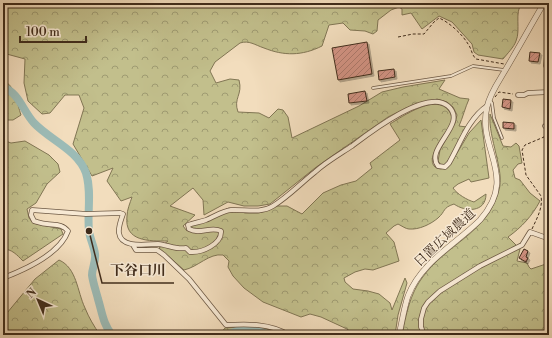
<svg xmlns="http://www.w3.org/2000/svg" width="552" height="338" viewBox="0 0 552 338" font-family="'Libre Bodoni','Noto Serif JP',serif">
	<defs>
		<pattern id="forest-crowns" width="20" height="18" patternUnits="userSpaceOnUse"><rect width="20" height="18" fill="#c2bf8c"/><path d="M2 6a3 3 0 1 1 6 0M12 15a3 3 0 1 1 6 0" fill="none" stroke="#9f9b72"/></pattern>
		<pattern id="building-hatch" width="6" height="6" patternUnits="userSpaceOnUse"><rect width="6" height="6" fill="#d49485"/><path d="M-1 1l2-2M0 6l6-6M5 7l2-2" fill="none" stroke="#ad796c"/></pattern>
		<filter id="shadow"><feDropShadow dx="2" dy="2" stdDeviation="0" flood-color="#0004"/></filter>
	</defs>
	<rect width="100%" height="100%" fill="#f2ddbd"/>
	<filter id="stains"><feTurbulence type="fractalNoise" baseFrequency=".005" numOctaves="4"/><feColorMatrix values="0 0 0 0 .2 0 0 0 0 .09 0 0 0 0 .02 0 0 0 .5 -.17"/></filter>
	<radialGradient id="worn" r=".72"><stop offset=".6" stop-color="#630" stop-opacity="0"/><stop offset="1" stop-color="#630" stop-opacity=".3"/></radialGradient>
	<path fill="url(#forest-crowns)" stroke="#817654" d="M 3,3 L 522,3 C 514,12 521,30 516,41 C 514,47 507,54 503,59 L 478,55 L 474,52 L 472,44 L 452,22 L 439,16 L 422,29 L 411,13 L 402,15 L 402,9 L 399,7 L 391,10 L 378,20 L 377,31 L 373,34 L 365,31 L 350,30 L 343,23 L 329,25 L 322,46 C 302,56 284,56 264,48 C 255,45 249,40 240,43 L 215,62 L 210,71 L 216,83 L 230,79 L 239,80 C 243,95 233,98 238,112 L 259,113 L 269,118 L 278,109 L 283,110 L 288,117 L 292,138 L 359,106 L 382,92 L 403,87 L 445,80 L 439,89 L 460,98 L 469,99 C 465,108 463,117 459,126 L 467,127 L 458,142 L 448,161 L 445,165 L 441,165 L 438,161 L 440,150 L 455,123 L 457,115 L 453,107 L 447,102 L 437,99 L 406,108 L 388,117 L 315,168 L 270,204 L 258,206 L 244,206 L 228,202 L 204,215 L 203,200 L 193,188 L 170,206 L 195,215 L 183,226 L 187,231 L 190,226 L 229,208 L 245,213 L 258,213 L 269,210 L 276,206 L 287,206 L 302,214 L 323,193 L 341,185 L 356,181 L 372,168 L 370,163 L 400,140 L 390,124 C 403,116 436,93 449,111 C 451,114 453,118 451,122 C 449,132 424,157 435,167 C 437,168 439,169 441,169 L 450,165 L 469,133 L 481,120 L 489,178 L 471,182 L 469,179 L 458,184 L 453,188 C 457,194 467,200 474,202 L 486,194 C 486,213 465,212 454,204 C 442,208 446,211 438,218 C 431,224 419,230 409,229 C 406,229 402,226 398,224 L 394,226 L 386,233 L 394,242 L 399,261 L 373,270 L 365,269 L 355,272 L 344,278 L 345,282 L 353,289 L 368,291 L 379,294 L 390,303 L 392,310 L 405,278 L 407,283 L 398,315 L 395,335 L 354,335 L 347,329 L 321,317 L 310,314 L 301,317 L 263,302 L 244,288 L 233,276 L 228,267 L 229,261 L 223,255 C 209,253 198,267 184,270 L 159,248 L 168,241 C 149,241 124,242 127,216 C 127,210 130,203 132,197 L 121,201 L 107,181 L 113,168 L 92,176 L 73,144 L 84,108 L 79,95 L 65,95 L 50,113 L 42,114 L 28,101 L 24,83 L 25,59 L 3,53 Z
		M 3,81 C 15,84 17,104 21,115 L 13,120 L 3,120 Z
		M 490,114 L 503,146 L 511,147 L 516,143 L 519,146 L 522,163 L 518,164 L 513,170 L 515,178 L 520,180 L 530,193 L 540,201 C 532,216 522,227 508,237 L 520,249 L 517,261 L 527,263 L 529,267 L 531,269 L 546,264 L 549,252 L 549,335 L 402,335 C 406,315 410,294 422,278 C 446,244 488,233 499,190 C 505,171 488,138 490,114 Z
		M 3,140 L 11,143 L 25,141 L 49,155 L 58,164 L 60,172 L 47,184 L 36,203 L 27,209 L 29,218 L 33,223 L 61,229 L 63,234 L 23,261 C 17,255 12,249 3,249 Z
		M 59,260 C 77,268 77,291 85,308 C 89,318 94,326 100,335 L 3,335 L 3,323 L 7,313 L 35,279 Z
		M 253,326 L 268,329 L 284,335 L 219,335 L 225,328 Z"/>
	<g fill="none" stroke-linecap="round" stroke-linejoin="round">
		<path stroke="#9cbbb6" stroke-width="8" d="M 3,87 C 19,93 23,111 34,123 C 50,140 78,150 86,173 C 92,192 87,212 89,231 C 90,239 94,246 95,254 C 96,262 92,268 92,275 C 93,283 96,291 98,299 C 102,312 103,324 112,335
			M 228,335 C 242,326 256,330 270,335"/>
	</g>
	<path fill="url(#building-hatch)" stroke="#402c1b" filter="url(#shadow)" d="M 367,42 L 372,74 L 338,80 L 332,48 Z
		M 530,52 L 540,53 L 538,62 L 529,61 Z
		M 394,69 L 395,77 L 379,80 L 378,71 Z
		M 365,91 L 367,101 L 349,103 L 348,94 Z
		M 503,99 L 511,100 L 510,109 L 502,107 Z
		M 503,122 L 514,123 L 514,129 L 503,128 Z
		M 524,249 L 528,251 L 526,257 L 528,258 L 526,262 L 519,258 Z"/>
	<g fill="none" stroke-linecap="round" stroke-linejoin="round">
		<g stroke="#6c5844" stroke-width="3.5">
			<path id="service" d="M 373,88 L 451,76 L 473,66 L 504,70
				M 490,100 L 492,103 L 494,118 L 502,138"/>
		</g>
		<g stroke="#6c5844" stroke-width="5.5">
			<path id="minor" d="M 547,55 L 546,66 L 549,67
				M 518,95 L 524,95 L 528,93 L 549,92
				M 545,126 L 549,124
				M 133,245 L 136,250 L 157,250 L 164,255 L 189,279 L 226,325 C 247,324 270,323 289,335
				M 3,278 C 24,270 60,254 68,231 C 63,224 55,225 47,224 C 42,224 38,222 34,221 L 31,215 L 32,210 L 86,214 L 120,213 L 123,214 C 121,220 118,227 119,233 C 121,249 147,244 158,244 C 168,245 177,250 186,248 L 190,252 C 202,253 222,244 221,231 C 211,226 200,235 189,229 L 188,225 C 194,223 200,222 206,220 C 214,217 222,211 231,210 C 244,209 260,214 273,206 C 288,197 301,183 315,172 C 326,162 340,154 352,146 C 369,133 427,88 448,106 C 469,124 424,148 438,166 L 445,167 L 449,163 C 460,144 468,119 487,106
				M 427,335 L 423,332 L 421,327 L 421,319 L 424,308 L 428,302 L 440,291 L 480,266 L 522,245 L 530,232 L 547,238 L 549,232"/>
		</g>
		<g stroke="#6c5844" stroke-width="6">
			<path id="tertiary" d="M 399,335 C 402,322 404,308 408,296 C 421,262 456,244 480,220 C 519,176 477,150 487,107 C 490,93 499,81 506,69 C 519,47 531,25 544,3"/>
		</g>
		<path stroke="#402c1b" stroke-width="1" stroke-dasharray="3 2" stroke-linecap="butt" d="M 398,37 L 413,34 L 424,34 L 434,22 L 439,18 C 449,22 463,35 468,44 C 472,49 471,54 476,59 L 504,64
			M 495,97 L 499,92 L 513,94
			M 532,229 C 537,218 543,208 541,196 L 526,175 L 522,150 L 525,145 L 544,137 L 545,131"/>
		<use href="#service" stroke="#f7e9d4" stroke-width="2"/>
		<use href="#minor" stroke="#f7e9d4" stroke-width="4"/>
		<use href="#tertiary" stroke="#f7e9d4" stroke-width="5"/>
	</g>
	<g text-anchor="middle" stroke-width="3" stroke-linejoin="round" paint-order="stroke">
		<g font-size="13" fill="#402c1b" stroke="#f7e9d4">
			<text transform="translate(444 237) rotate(-43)" y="5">日置広域農道</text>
		</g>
	</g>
	<path fill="none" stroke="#402c1b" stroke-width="1.5" d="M89 231L102 283H174"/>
	<circle fill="#402c1b" stroke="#f7e9d4" stroke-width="1.5" cx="89" cy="231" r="4"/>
	<g font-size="14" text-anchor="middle" font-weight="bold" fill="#402c1b" stroke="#f7e9d4" stroke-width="3" stroke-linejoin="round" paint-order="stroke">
		<text x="138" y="275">下谷口川</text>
	</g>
	<rect width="552" height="338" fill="none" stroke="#f2ddbd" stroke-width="16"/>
	<rect x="4" y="4" width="544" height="330" fill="none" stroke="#402c1b" stroke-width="2"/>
	<rect x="8" y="8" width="536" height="322" fill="none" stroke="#402c1b"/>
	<g transform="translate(38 300) rotate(316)" stroke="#f7e9d4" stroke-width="3" paint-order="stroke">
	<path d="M0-3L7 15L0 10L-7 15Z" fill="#402c1b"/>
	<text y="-6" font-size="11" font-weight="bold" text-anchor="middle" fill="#402c1b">N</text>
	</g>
	<path d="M20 36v6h66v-6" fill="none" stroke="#402c1b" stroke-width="2"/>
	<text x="26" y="36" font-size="12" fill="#402c1b" stroke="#f7e9d4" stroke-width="3" paint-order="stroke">100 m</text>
	<rect width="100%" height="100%" filter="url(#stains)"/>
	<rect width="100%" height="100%" fill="url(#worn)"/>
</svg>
